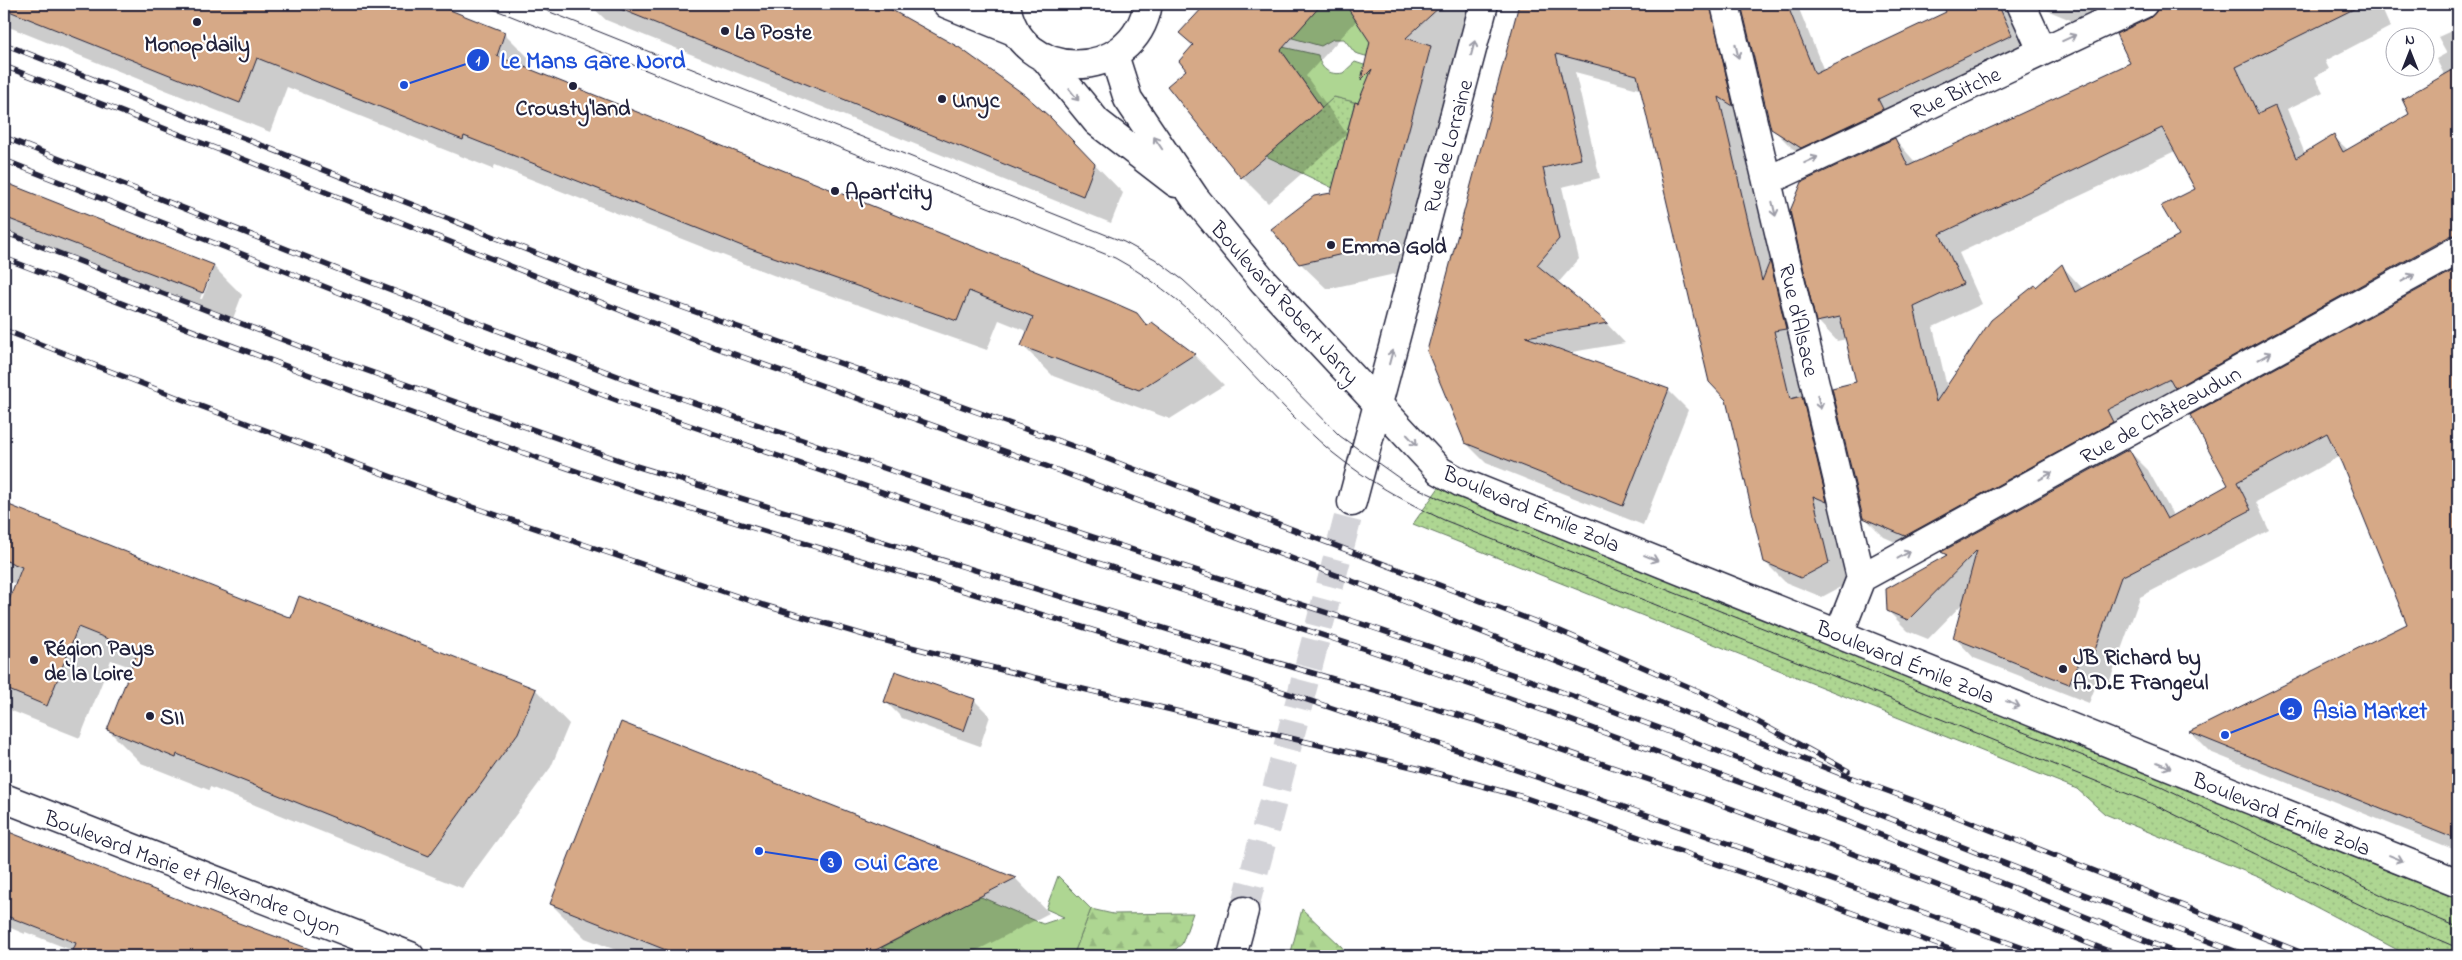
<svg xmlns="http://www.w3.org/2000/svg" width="2462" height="960" viewBox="0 0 2462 960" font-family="'Indie Flower',sans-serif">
	<defs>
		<pattern id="grass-dots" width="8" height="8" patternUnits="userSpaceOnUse" patternTransform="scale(1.25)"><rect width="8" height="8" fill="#aed692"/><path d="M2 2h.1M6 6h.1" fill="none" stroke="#95b77f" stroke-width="1.8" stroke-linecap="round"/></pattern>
		<pattern id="forest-firs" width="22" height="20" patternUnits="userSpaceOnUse" patternTransform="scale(1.25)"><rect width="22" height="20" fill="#aed692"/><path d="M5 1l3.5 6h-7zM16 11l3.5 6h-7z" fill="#95b77f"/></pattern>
	</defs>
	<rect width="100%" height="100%" fill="#fff"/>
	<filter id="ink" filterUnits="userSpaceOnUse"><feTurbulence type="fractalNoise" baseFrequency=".02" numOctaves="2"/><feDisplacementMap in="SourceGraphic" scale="10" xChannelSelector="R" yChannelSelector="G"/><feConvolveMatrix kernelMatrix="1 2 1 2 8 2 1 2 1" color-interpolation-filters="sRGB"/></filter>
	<g filter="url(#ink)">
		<path fill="url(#grass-dots)" stroke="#687c66" d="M 1334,97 L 1355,102 L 1338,168 L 1339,191 L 1266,156 Z
			M 1440,486 L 1853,651 L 2458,899 L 2457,956 L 2409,956 L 2261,878 L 2105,814 L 2077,789 L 1413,524 Z"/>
		<path fill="url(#forest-firs)" stroke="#687c66" d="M 1091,909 L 1113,914 L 1193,913 L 1182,944 L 1167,956 L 1073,956 Z
			M 1302,909 L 1341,946 L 1349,956 L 1290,956 Z"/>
		<path fill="#aed692" stroke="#687c66" d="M 1321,4 L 1345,4 L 1376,46 L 1376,59 L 1355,53 L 1344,39 L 1333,39 L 1321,46 L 1289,37 Z
			M 1278,46 L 1318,55 C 1320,68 1329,76 1343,73 L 1355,62 L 1373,68 L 1358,103 L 1334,97 L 1322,108 Z
			M 1058,876 L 1091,909 L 1073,956 L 930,956 L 881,948 L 965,903 L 981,897 L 1043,924 L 1064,917 L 1046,909 Z"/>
		<path fill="#0003" fill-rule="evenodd" d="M 4,4 L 431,4 L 504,33 L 534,63 L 531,72 L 1136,314 L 1148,326 L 1152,324 L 1194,355 L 1224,385 L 1170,419 L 1053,376 L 1023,346 L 1029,332 L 999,320 L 987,350 L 773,275 L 495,165 L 493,169 L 287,87 L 270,132 L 4,25 Z
			M 589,4 L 874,4 L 925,28 L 959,49 L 1079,148 L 1123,193 L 1111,223 L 606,20 Z
			M 1207,4 L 1475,4 L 1404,272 L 1327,289 L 1300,263 L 1332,194 L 1359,104 L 1380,54 L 1357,20 L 1306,76 L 1347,134 L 1268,203 L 1242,177 L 1188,70 L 1194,46 L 1180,33 Z
			M 1521,4 L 1797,4 L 1824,71 L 1947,13 L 1943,4 L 2008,4 L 2031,55 L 1822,167 L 1792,148 L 1772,128 L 1743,7 L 1734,12 L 1848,583 L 1822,597 L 1785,582 L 1765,562 L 1727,400 L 1642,90 L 1575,72 L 1600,178 L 1562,187 L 1579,259 L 1558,283 L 1607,324 L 1625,343 L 1566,353 L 1668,390 L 1688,410 L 1643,525 L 1486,463 L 1466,443 L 1428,350 Z
			M 2032,4 L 2394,4 L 2382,9 L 2390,27 L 2325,61 L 2329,69 L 2315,77 L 2323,92 L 2287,109 L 2305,154 L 2334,137 L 2348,150 L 2410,114 L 2445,76 L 2436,59 L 2447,53 L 2438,37 L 2458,28 L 2458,262 L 1925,555 L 1884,537 L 1864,517 L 1857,382 L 1847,339 L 1837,341 L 1818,321 L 1895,139 L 1916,163 L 2131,63 L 2150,19 L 2157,13 L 2159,8 L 2123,25 L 2090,28 ZM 2175,151 L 2196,190 L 2181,236 L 2083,289 L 2062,266 L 2037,288 L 1947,387 L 1933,327 L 1982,304 L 1959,253 Z
			M 4,183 L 213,266 L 242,295 L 232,321 L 4,234 ZM 207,279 L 210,279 L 202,299 L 200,299 Z
			M 2458,269 L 2458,851 L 2210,752 L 2191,733 L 2409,625 L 2340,456 L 2256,502 L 2269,530 L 2140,597 L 2109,683 L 2098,680 L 2089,703 L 1974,658 L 1955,638 L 1964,602 L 1928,639 L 1908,631 L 1888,611 L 1947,557 L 1943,552 L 2128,450 L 2148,470 L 2174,517 L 2230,486 L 2192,416 Z
			M 4,504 L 291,619 L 300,598 L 536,690 L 569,724 L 551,767 L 462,888 L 210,787 L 209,790 L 141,763 L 108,730 L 133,668 L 111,660 L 80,738 L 12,711 L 4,702 L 4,616 L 16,584 L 4,579 Z
			M 974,700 L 990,716 L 980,746 L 902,718 L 886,702 Z
			M 621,724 L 1016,879 L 1049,913 L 966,956 L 631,956 L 585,938 L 551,904 Z
			M 4,831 L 301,950 L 307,956 L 72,956 L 74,951 L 25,932 L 25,934 L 6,926 L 4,931 Z"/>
		<path fill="#d6a987" stroke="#22223b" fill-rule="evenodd" d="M 4,4 L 435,4 L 505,32 L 497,56 L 1110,301 L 1137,313 L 1147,326 L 1152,322 L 1195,354 L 1139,390 L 1021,346 L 1033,317 L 969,291 L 957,321 L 742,246 L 464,136 L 463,140 L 257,58 L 240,103 L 4,9 Z
			M 608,4 L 881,4 L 960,48 L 1025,95 L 1051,118 L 1095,164 L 1083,196 Z
			M 1206,4 L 1322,4 L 1281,50 L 1322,108 L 1241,178 L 1167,86 L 1186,70 L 1179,61 L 1193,45 L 1179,33 Z
			M 1345,4 L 1443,4 L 1406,38 L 1431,46 L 1378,246 L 1299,264 L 1271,229 L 1314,196 L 1331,193 L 1355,102 L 1358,103 L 1372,69 L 1361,80 L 1370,42 Z
			M 1519,4 L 1710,4 L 1733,106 L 1719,97 L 1762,281 L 1770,261 L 1786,329 L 1774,331 L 1790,399 L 1802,396 L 1827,502 L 1813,496 L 1829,563 L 1801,578 L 1764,562 L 1726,400 L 1709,382 L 1637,75 L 1556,54 L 1581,159 L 1543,168 L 1559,239 L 1537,265 L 1608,323 L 1526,337 L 1669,389 L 1623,506 L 1465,443 L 1427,351 Z
			M 1741,4 L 1787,4 L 1815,74 L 1946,12 L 1942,4 L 1998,4 L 2012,35 L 1878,99 L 1883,109 L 1801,148 L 1771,129 Z
			M 2158,4 L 2364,4 L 2236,67 L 2258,114 L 2275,106 L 2296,158 L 2334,135 L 2343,152 L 2409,114 L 2402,99 L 2458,67 L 2458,234 L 2450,236 L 2175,388 L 2170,379 L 2107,410 L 2113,422 L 1905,536 L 1863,518 L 1832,388 L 1856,382 L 1840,317 L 1816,322 L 1790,211 L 1802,182 L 1895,138 L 1908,166 L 2130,63 L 2116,34 L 2150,18 L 2156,12 ZM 2162,128 L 2195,189 L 2161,206 L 2179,236 L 2075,292 L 2062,264 L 2036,287 L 2035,285 L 1991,320 L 1936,402 L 1914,307 L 1963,284 L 1940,234 Z
			M 4,182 L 214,265 L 203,293 L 4,217 Z
			M 2458,268 L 2458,840 L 2189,732 L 2407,624 L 2342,464 L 2327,433 L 2237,482 L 2251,510 L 2121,577 L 2090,664 L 2079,661 L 2069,684 L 1953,638 L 1977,550 L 1908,620 L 1887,611 L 1886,589 L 1947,555 L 1941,552 L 2129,449 L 2167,519 L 2228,485 L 2190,415 Z
			M 4,503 L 291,618 L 299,596 L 536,689 L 518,733 L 429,856 L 177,754 L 176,758 L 107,730 L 138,651 L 78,627 L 47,706 L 4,688 L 4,613 L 22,567 L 4,560 Z
			M 895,671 L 975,699 L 964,731 L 884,702 Z
			M 621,722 L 1016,878 L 864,956 L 681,956 L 550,904 Z
			M 4,830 L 225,918 L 318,952 L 317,956 L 71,956 L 76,943 L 4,915 Z"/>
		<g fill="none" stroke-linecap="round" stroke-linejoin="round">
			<path stroke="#d3d3d8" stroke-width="28" stroke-dasharray="28 14" stroke-linecap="butt" d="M 1244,911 L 1352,502"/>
			<g stroke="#22223b" stroke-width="31">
				<path id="street" d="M 1725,4 L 1861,578 L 1839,634
					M 2021,4 L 2042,50
					M 1767,181 L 2143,4
					M 1352,502 L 1484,4
					M 1861,578 L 2458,250
					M 4,798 L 410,956
					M 1232,956 L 1244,911"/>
			</g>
			<g stroke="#22223b" stroke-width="31">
				<path id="secondary" d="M 947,4 L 1016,32
					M 1006,4 C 1018,85 1134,84 1148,4
					M 1114,55 L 1128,99 L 1195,198 L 1264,282 L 1440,471 L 1460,482 L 2458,883
					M 1044,57 L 1097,122 L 1176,183"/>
			</g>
			<use href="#street" stroke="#fff" stroke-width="28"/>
			<use href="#secondary" stroke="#fff" stroke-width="28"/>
			<path stroke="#22223b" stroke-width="1" d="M 481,4 L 1115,258 C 1206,307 1256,388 1333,453 C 1368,481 1403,501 1444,520 L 2153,804 L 2381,915 L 2458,948
				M 530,4 L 1124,242 L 1155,259 L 1183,280 L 1220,314 L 1340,436 L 1406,483 L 1452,504 L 2161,787 L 2392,900 L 2458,927"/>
			<g stroke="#22223b" stroke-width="5.5">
				<path id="rail" d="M 4,44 L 586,273 L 1084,450 L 1560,631 L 1712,697 L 1848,771
					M 4,66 L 253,163 L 695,340 L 1046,466 L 1381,592 L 1841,774 L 1937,809 L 2310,956
					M 4,137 L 347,273 L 636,383 L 954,492 L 1371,627 L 1532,681 L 1659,728 L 2070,889 L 2248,956
					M 4,160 L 480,348 L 619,401 L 943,513 L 1365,649 L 1507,697 L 1848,822 L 2184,956
					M 4,232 L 320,354 L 636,466 L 1264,659 L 1475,720 L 1708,800 L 2001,909 L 2121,956
					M 4,258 C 210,337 415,418 624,487 C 796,544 970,590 1142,646 C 1445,743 1746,848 2045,956
					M 4,330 L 184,400 L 473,507 L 763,605 L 871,637 L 994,668 L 1421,769 L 1523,797 L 1769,882 L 1968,956"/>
			</g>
			<use href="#rail" stroke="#fff" stroke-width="4" stroke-dasharray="11" stroke-linecap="butt"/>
		</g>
		<defs><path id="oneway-shaft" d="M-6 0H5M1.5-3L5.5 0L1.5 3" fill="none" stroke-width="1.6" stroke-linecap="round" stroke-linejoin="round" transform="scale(1.25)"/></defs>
		<g stroke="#9c9ca7">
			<use href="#oneway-shaft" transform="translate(2069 38) rotate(-25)"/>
			<use href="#oneway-shaft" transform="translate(1473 48) rotate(-75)"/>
			<use href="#oneway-shaft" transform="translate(1737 51) rotate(77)"/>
			<use href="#oneway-shaft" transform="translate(1074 95) rotate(51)"/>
			<use href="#oneway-shaft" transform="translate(1158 143) rotate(-124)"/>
			<use href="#oneway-shaft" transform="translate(1811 160) rotate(-25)"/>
			<use href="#oneway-shaft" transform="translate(1774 209) rotate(77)"/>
			<use href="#oneway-shaft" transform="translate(2408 278) rotate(-29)"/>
			<use href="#oneway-shaft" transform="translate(2265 356) rotate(-29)"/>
			<use href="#oneway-shaft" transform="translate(1391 357) rotate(-75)"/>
			<use href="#oneway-shaft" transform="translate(1819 402) rotate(77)"/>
			<use href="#oneway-shaft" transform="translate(1412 440) rotate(47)"/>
			<use href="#oneway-shaft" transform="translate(2046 476) rotate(-29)"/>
			<use href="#oneway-shaft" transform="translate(1904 555) rotate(-29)"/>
			<use href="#oneway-shaft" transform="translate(1651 558) rotate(22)"/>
			<use href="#oneway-shaft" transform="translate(2013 704) rotate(22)"/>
			<use href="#oneway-shaft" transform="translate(2164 765) rotate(22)"/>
			<use href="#oneway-shaft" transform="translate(2396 858) rotate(22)"/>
		</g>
	</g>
	<g fill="#22223b" stroke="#fff" stroke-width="2">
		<circle cx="197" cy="22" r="5"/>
		<circle cx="725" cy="31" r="5"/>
		<circle cx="573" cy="86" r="5"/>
		<circle cx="942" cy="99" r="5"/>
		<circle cx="835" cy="191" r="5"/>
		<circle cx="1331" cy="245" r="5"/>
		<circle cx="34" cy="660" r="5"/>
		<circle cx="2063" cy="669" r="5"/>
		<circle cx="150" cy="716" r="5"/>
	</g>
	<g text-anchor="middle" stroke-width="4.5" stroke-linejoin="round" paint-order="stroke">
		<g font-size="22" font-weight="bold" fill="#22223b" stroke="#fff" text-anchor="start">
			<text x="735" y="39">La Poste</text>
			<text x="197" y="51" text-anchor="middle">Monop'daily</text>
			<text x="952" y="107">Unyc</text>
			<text x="573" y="115" text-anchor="middle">Crousty'land</text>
			<text x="845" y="199">Apart'city</text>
			<text x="1341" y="253">Emma Gold</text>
			<text x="44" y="655">Région Pays<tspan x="44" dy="25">de la Loire</tspan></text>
			<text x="2073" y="664">JB Richard by<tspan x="2073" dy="25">A.D.E Frangeul</tspan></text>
			<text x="160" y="724">SII</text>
		</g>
		<g font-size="22" fill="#22223b" stroke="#fff">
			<text transform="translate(1955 92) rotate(-25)" y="8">Rue Bitche</text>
			<text transform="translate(1447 146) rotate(-75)" y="8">Rue de Lorraine</text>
			<text transform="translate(1286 302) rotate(48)" y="8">Boulevard Robert Jarry</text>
			<text transform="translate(1800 320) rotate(77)" y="8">Rue d'Alsace</text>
			<text transform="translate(2160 414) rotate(-29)" y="8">Rue de Châteaudun</text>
			<text transform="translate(1532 508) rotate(23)" y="8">Boulevard Émile Zola</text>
			<text transform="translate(1906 661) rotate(22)" y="8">Boulevard Émile Zola</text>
			<text transform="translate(2282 813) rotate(22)" y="8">Boulevard Émile Zola</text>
			<text transform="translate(193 872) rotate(21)" y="8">Boulevard Marie et Alexandre Oyon</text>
		</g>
	</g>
	<path fill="none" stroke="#1d4ed8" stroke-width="2" d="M404 85L478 60M2225 735L2291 709M759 851L831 862"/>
	<g fill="#1d4ed8" stroke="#fff" stroke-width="2">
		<circle cx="404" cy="85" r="5"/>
		<circle cx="2225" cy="735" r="5"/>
		<circle cx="759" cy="851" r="5"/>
		<circle cx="478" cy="60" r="12"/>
		<circle cx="2291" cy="709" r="12"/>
		<circle cx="831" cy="862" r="12"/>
	</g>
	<g font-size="15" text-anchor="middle" font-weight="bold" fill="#fff">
		<text x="478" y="65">1</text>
		<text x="2291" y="715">2</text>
		<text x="831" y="867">3</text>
	</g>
	<g font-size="24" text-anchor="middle" font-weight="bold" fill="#1d4ed8" stroke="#fff" stroke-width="4.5" stroke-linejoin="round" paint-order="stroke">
		<text x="593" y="68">Le Mans Gare Nord</text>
		<text x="2370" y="718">Asia Market</text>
		<text x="896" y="870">Oui Care</text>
	</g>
	<rect width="2462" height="960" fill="none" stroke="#fff" stroke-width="20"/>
	<rect x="10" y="10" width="2442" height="940" fill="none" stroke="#22223b" stroke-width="2" filter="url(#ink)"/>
	<g transform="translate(2410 52)"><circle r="24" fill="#ffffff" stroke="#a7a7b1"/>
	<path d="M0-4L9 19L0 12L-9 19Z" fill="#22223b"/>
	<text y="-8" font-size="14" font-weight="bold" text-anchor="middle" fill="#22223b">N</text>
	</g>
</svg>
